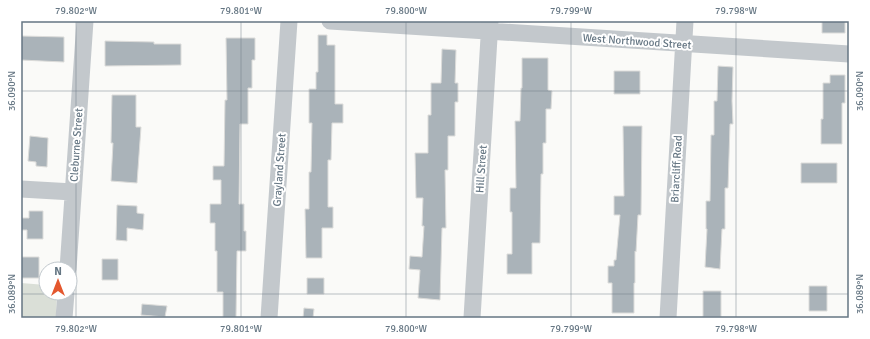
<svg xmlns="http://www.w3.org/2000/svg" width="870" height="339" viewBox="0 0 870 339" font-family="Signika,sans-serif">
	<rect width="100%" height="100%" fill="#fafaf8"/>
	<path fill="#dadfd7" d="M 21,283 L 46,285 L 46,293 L 57,293 L 56,318 L 21,318 Z"/>
	<path fill="#aab3b9" stroke="#dcdcda" d="M 822,21 L 845,21 L 845,33 L 822,33 Z
		M 318,35 L 327,35 L 327,45 L 335,45 L 335,104 L 343,104 L 343,123 L 332,123 L 331,160 L 328,160 L 328,207 L 333,207 L 333,228 L 322,228 L 322,258 L 306,258 L 305,209 L 309,209 L 309,172 L 311,172 L 312,123 L 309,123 L 309,89 L 316,89 L 316,72 L 318,72 Z
		M 21,36 L 64,37 L 64,62 L 21,60 Z
		M 226,38 L 255,38 L 255,60 L 252,60 L 252,88 L 248,88 L 248,124 L 240,124 L 239,204 L 244,204 L 244,231 L 246,231 L 246,251 L 237,251 L 236,318 L 223,318 L 223,292 L 217,292 L 217,251 L 215,251 L 215,223 L 210,223 L 210,204 L 221,204 L 221,180 L 213,180 L 213,166 L 224,166 L 225,100 L 227,100 Z
		M 105,41 L 154,42 L 154,44 L 181,44 L 181,65 L 105,66 Z
		M 442,49 L 456,50 L 455,83 L 458,83 L 458,102 L 455,102 L 455,136 L 448,136 L 448,170 L 445,170 L 446,228 L 442,228 L 440,300 L 418,298 L 420,270 L 409,269 L 410,256 L 422,257 L 424,226 L 422,226 L 423,198 L 416,198 L 415,153 L 428,153 L 428,115 L 431,115 L 431,83 L 441,83 Z
		M 522,58 L 548,58 L 548,90 L 552,91 L 551,109 L 546,109 L 546,143 L 543,143 L 543,174 L 541,174 L 540,243 L 532,243 L 532,274 L 507,274 L 507,254 L 512,254 L 512,212 L 510,212 L 510,188 L 516,188 L 515,121 L 520,121 L 521,88 L 522,88 Z
		M 718,66 L 733,67 L 732,101 L 733,124 L 730,124 L 728,188 L 725,188 L 725,229 L 722,229 L 720,269 L 705,267 L 707,229 L 706,229 L 706,201 L 710,201 L 711,135 L 714,135 L 714,101 L 717,101 Z
		M 614,71 L 640,71 L 640,94 L 614,94 Z
		M 830,75 L 845,75 L 845,103 L 842,103 L 842,144 L 821,144 L 821,119 L 823,119 L 823,83 L 830,83 Z
		M 112,95 L 136,95 L 136,127 L 141,127 L 137,183 L 111,181 L 113,143 L 111,143 Z
		M 623,126 L 642,126 L 641,215 L 638,215 L 636,252 L 635,251 L 635,283 L 634,283 L 634,313 L 612,313 L 612,283 L 608,283 L 608,266 L 614,266 L 614,260 L 616,260 L 620,215 L 614,215 L 614,196 L 624,196 Z
		M 30,136 L 48,138 L 47,167 L 36,166 L 36,162 L 28,161 Z
		M 801,163 L 837,163 L 837,183 L 801,183 Z
		M 117,205 L 137,206 L 137,213 L 144,214 L 143,230 L 127,228 L 127,241 L 116,240 Z
		M 29,211 L 43,211 L 43,239 L 27,239 L 27,230 L 21,230 L 21,218 L 29,218 Z
		M 21,257 L 39,257 L 39,278 L 21,278 Z
		M 102,259 L 118,259 L 118,280 L 102,280 Z
		M 307,278 L 324,278 L 324,294 L 307,294 Z
		M 809,286 L 827,286 L 827,311 L 809,311 Z
		M 703,291 L 721,291 L 721,317 L 703,317 Z
		M 142,304 L 167,306 L 165,317 L 141,315 Z
		M 304,308 L 314,309 L 313,318 L 303,318 Z"/>
	<g fill="none" stroke-linecap="round" stroke-linejoin="round">
		<path stroke="#c3c8cc" stroke-width="17" d="M 330,21 L 849,54
			M 21,189 L 73,192
			M 68,269 L 85,21
			M 64,318 L 66,293
			M 269,318 L 289,21
			M 472,318 L 490,21
			M 668,318 L 685,21"/>
	</g>
	<path fill="none" stroke="#657683" stroke-width="1" stroke-opacity="0.45" d="M 76,21 L 76,318M 241,21 L 241,318M 406,21 L 406,318M 571,21 L 571,318M 736,21 L 736,318M 21,91 L 849,91M 21,294 L 849,294"/>
	<g text-anchor="middle" stroke-width="4" stroke-linejoin="round" paint-order="stroke">
		<g font-size="11" fill="#657683" stroke="#fff">
			<text transform="translate(637 41) rotate(4)" y="4">West Northwood Street</text>
			<text transform="translate(76 145) rotate(-86)" y="4">Cleburne Street</text>
			<text transform="translate(481 169) rotate(-86)" y="4">Hill Street</text>
			<text transform="translate(676 169) rotate(-87)" y="4">Briarcliff Road</text>
			<text transform="translate(279 170) rotate(-86)" y="4">Grayland Street</text>
		</g>
	</g>
	<rect width="870" height="339" fill="none" stroke="#ffffff" stroke-width="44"/>
	<g transform="translate(58 281)"><circle r="19" fill="#ffffff" stroke="#c1c8cd"/>
	<path d="M0-3L7 15L0 10L-7 15Z" fill="#e4572e"/>
	<text y="-6" font-size="11" font-weight="bold" text-anchor="middle" fill="#657683">N</text>
	</g>
	<rect x="22" y="22" width="826" height="295" fill="none" stroke="#657683" stroke-width="1.5"/>
	<g font-size="10" text-anchor="middle" fill="#657683">
		<text x="76" y="14">79.802°W</text>
		<text x="241" y="14">79.801°W</text>
		<text x="406" y="14">79.800°W</text>
		<text x="571" y="14">79.799°W</text>
		<text x="736" y="14">79.798°W</text>
		<text transform="translate(11 91) rotate(-90)" y="4">36.090°N</text>
		<text transform="translate(859 91) rotate(-90)" y="4">36.090°N</text>
		<text transform="translate(11 294) rotate(-90)" y="4">36.089°N</text>
		<text transform="translate(859 294) rotate(-90)" y="4">36.089°N</text>
		<text x="76" y="332">79.802°W</text>
		<text x="241" y="332">79.801°W</text>
		<text x="406" y="332">79.800°W</text>
		<text x="571" y="332">79.799°W</text>
		<text x="736" y="332">79.798°W</text>
	</g>
</svg>
